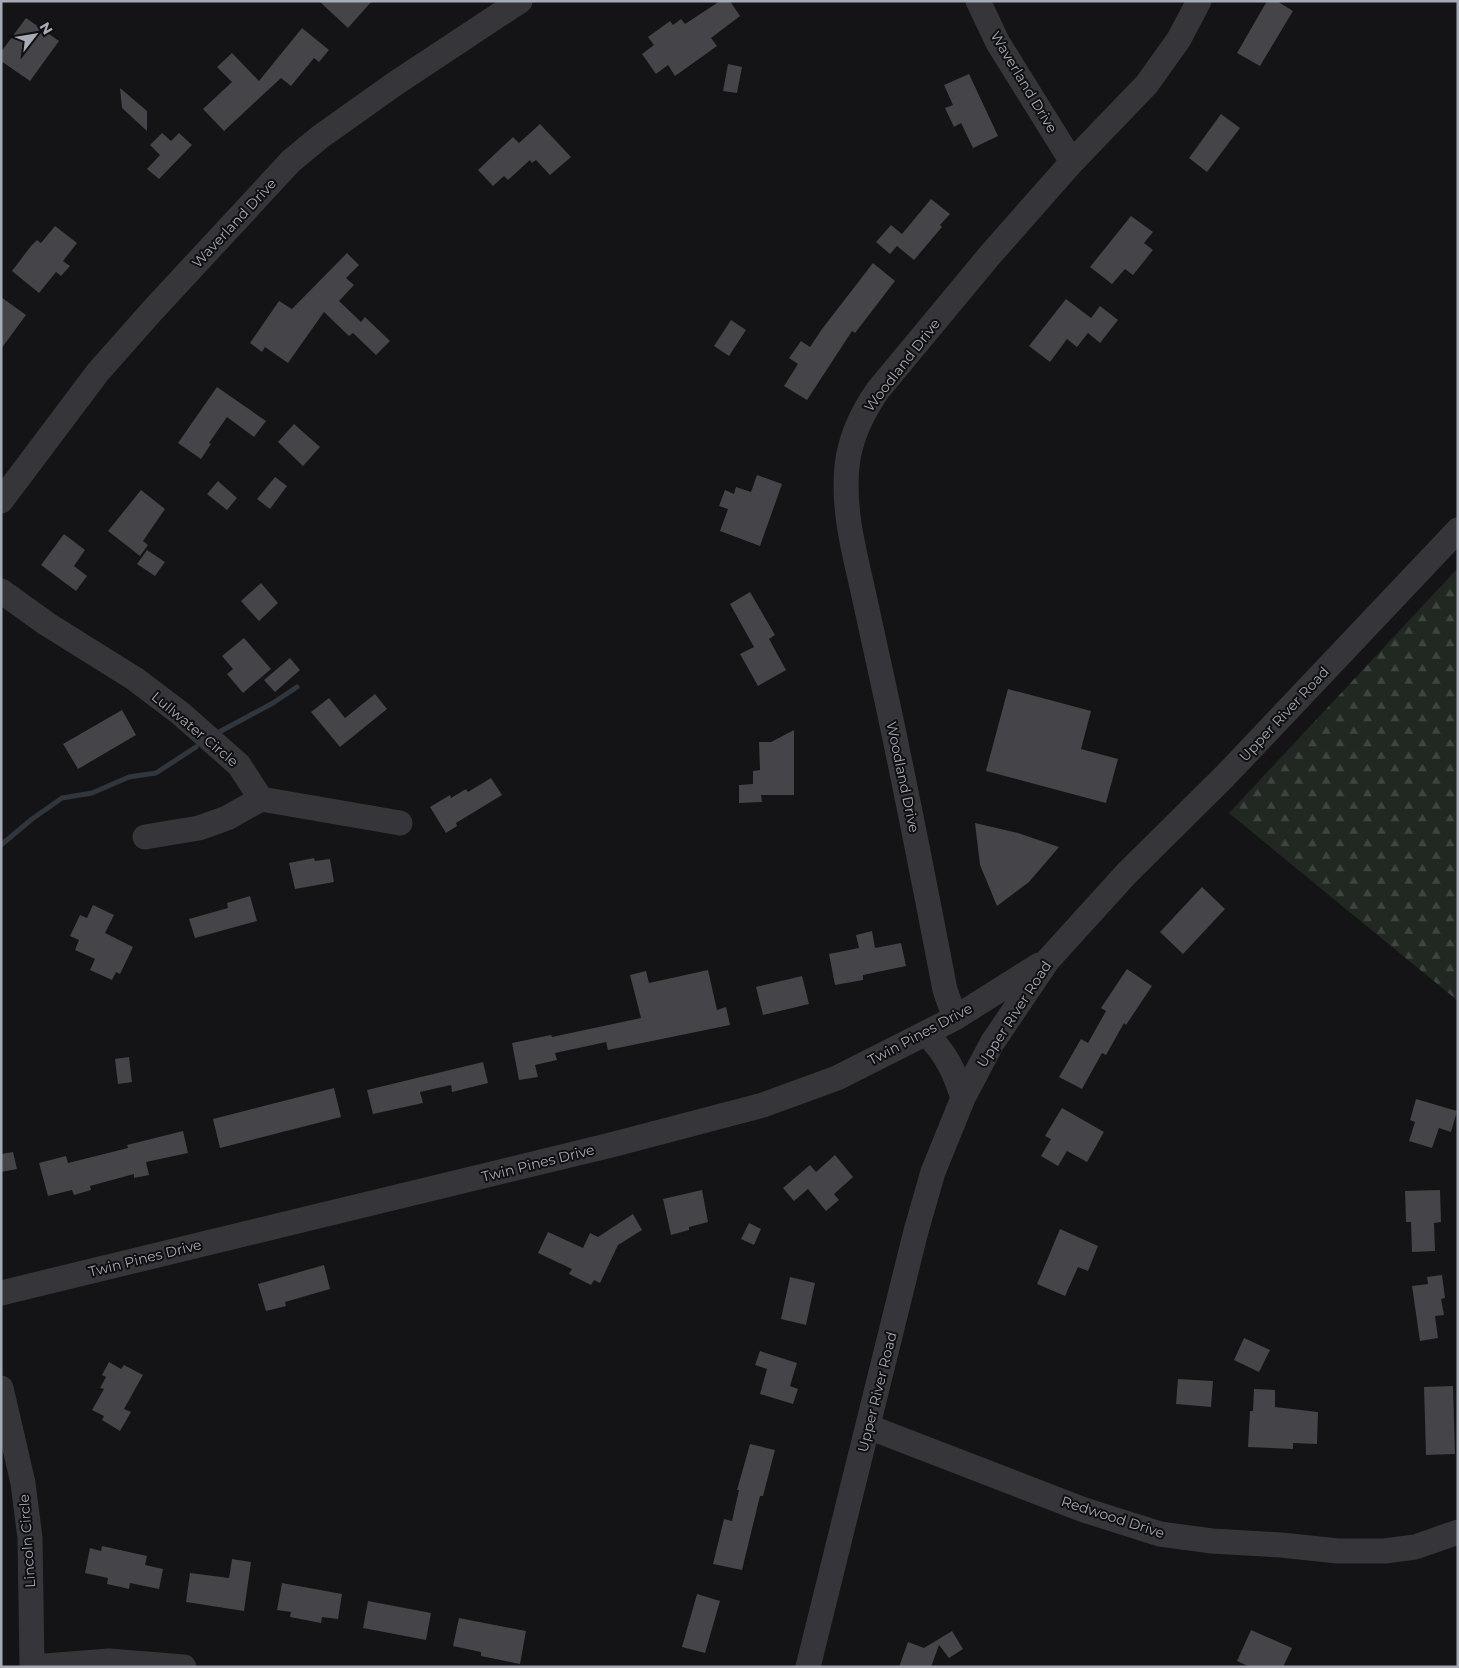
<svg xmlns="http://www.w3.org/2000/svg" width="1459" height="1668" viewBox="0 0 1459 1668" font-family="Montserrat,sans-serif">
	<defs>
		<pattern id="forest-firs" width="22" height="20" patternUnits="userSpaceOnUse" patternTransform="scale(1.25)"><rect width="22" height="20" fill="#212822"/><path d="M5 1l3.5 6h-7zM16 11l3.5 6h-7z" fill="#3e4440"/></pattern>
	</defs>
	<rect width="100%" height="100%" fill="#141416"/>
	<path fill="url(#forest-firs)" d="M 1458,568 L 1458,1001 L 1229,813 Z"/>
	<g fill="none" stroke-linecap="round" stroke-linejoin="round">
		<path stroke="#2f363d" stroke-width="5" d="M 221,731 L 273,703 L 297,687
			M 1,845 L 32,819 L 62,798 L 92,793 L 129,777 L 156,773 L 196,747"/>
	</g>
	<path fill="#444449" d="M 319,1 L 372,1 L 348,28 Z
		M 720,1 L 730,1 L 740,16 L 711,38 L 717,46 L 675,76 L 668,65 L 656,74 L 642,54 L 654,45 L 648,37 L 670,21 L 673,25 L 681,19 L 685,24 Z
		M 1267,1 L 1277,1 L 1293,11 L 1260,66 L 1237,53 Z
		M 26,18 L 59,41 L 30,81 L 1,61 L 1,52 Z
		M 302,28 L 329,50 L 319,62 L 314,58 L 291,86 L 281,78 L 224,131 L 203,109 L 232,82 L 217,67 L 232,53 L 259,81 Z
		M 728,64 L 742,67 L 737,93 L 723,91 Z
		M 969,74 L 998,136 L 973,148 L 961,123 L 954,127 L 945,108 L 953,105 L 944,85 Z
		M 120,88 L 147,111 L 147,131 L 122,108 Z
		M 1221,114 L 1240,128 L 1207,172 L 1189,158 Z
		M 540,124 L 571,157 L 550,175 L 536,160 L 532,163 L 530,160 L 508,180 L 504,176 L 493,186 L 478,170 L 513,137 L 519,143 Z
		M 162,133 L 171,141 L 179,133 L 192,145 L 159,179 L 147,169 L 160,155 L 150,145 Z
		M 931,199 L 950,214 L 940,225 L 942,227 L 914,260 L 897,246 L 890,254 L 876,242 L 891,225 L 902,234 Z
		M 1131,216 L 1153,232 L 1144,243 L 1153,250 L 1133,275 L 1125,269 L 1112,284 L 1090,267 Z
		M 55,226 L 77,243 L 63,261 L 70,266 L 61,276 L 56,272 L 39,293 L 12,271 L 31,246 L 37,240 L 41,243 Z
		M 347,253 L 359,265 L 346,278 L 354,285 L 339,301 L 361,322 L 365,317 L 390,341 L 376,355 L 353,333 L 349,336 L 324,312 L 288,363 L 265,347 L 262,352 L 250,343 L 279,301 L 292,309 Z
		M 873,263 L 895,281 L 855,333 L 852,331 L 807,400 L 784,386 L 798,364 L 789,358 L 801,341 L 810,347 L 822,329 Z
		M 1,297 L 26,315 L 1,349 Z
		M 1066,299 L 1091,318 L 1100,306 L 1118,320 L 1100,343 L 1088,333 L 1077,347 L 1067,339 L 1050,362 L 1029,346 Z
		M 731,320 L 746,330 L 729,356 L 714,346 Z
		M 217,387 L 266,421 L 254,437 L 227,417 L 209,443 L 211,444 L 201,459 L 178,443 Z
		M 294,424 L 320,447 L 303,466 L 278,442 Z
		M 757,475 L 782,484 L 760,546 L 720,531 L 728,509 L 719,506 L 725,490 L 734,494 L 736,487 L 751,492 Z
		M 275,477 L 287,486 L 270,509 L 257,499 Z
		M 218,481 L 237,498 L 227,510 L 207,494 Z
		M 141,490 L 165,509 L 143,541 L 148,545 L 140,556 L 108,531 Z
		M 64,534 L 85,550 L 74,566 L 87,576 L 76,591 L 41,565 Z
		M 147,550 L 165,562 L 155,576 L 137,564 Z
		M 261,583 L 278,603 L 259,621 L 241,601 Z
		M 750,592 L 775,635 L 769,639 L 786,670 L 758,686 L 740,654 L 754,647 L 730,604 Z
		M 244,638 L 271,669 L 243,693 L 227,674 L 233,669 L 222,656 Z
		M 290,658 L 300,670 L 275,692 L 264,680 Z
		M 1008,689 L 1091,711 L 1081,749 L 1118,759 L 1106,803 L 986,771 Z
		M 375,694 L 387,709 L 340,747 L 311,712 L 329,698 L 345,718 Z
		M 122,710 L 136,735 L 78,769 L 63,744 Z
		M 794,730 L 794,795 L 761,795 L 762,802 L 739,803 L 739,785 L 753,784 L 753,771 L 760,770 L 759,742 L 771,742 Z
		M 491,778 L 502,795 L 456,823 L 457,826 L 446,833 L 430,807 L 450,795 L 451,798 L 466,789 L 468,792 Z
		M 975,823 L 1018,833 L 1059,847 L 1029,882 L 997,906 L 980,865 Z
		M 314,858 L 315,861 L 330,859 L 334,882 L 295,889 L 289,863 Z
		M 1202,887 L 1225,909 L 1183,954 L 1160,932 Z
		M 250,896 L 257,921 L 195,938 L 189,919 L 228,908 L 227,903 Z
		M 93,905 L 114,915 L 105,933 L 133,947 L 120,974 L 116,972 L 112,980 L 90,970 L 95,959 L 75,950 L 79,940 L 70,936 L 80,915 L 87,918 Z
		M 872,931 L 875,948 L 901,943 L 906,966 L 863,975 L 863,980 L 835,985 L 829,954 L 859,948 L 856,935 Z
		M 1127,969 L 1152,986 L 1126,1025 L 1124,1023 L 1106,1055 L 1102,1053 L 1082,1089 L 1059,1077 L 1081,1039 L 1088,1043 L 1106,1011 L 1101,1008 Z
		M 708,970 L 717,1010 L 726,1007 L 730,1025 L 608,1050 L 606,1042 L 555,1053 L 557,1060 L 535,1065 L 538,1077 L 519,1080 L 512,1043 L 551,1035 L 552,1037 L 641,1018 L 630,975 L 646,971 L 649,983 Z
		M 802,976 L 809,1004 L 763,1015 L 756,987 Z
		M 129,1057 L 132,1082 L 118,1084 L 115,1059 Z
		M 483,1062 L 488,1083 L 452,1092 L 451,1085 L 420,1092 L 423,1103 L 373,1114 L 367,1090 Z
		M 334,1088 L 341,1117 L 220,1148 L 213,1119 Z
		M 1416,1099 L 1457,1111 L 1451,1132 L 1439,1128 L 1432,1148 L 1409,1141 L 1415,1122 L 1410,1120 Z
		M 1062,1108 L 1104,1132 L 1087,1162 L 1067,1151 L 1058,1166 L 1041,1156 L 1051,1139 L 1045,1136 Z
		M 183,1131 L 188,1153 L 146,1162 L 149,1175 L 134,1178 L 134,1174 L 90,1186 L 91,1190 L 74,1195 L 72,1190 L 48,1196 L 39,1163 L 66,1156 L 68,1163 L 128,1148 L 127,1145 Z
		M 13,1152 L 17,1169 L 1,1172 L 1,1154 Z
		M 835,1155 L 853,1177 L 834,1194 L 839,1200 L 826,1211 L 808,1189 L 794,1201 L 783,1188 L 810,1165 L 816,1172 Z
		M 702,1190 L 708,1222 L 689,1227 L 689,1230 L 671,1235 L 663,1199 Z
		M 1440,1190 L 1441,1222 L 1434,1223 L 1435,1251 L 1412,1252 L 1411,1222 L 1406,1222 L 1405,1191 Z
		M 633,1214 L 642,1230 L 618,1245 L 600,1283 L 594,1280 L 591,1285 L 569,1274 L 572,1269 L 538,1253 L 548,1232 L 583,1248 L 590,1233 L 598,1237 Z
		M 749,1223 L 761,1229 L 754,1245 L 741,1239 Z
		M 1060,1229 L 1098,1246 L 1088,1271 L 1078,1267 L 1065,1296 L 1037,1284 Z
		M 324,1265 L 330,1289 L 285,1302 L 286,1306 L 266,1311 L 258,1284 Z
		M 1442,1275 L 1445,1298 L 1441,1299 L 1444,1315 L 1435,1316 L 1438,1338 L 1420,1341 L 1412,1286 L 1428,1284 L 1427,1277 Z
		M 790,1277 L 815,1283 L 806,1325 L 781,1319 Z
		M 1244,1338 L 1270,1350 L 1259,1372 L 1234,1360 Z
		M 760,1351 L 797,1363 L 790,1386 L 798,1389 L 793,1404 L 760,1394 L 767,1369 L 755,1365 Z
		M 109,1362 L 121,1369 L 124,1365 L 143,1375 L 124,1409 L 131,1412 L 120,1431 L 102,1420 L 104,1416 L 92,1410 L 104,1389 L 100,1388 L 106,1377 L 102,1375 Z
		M 1178,1379 L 1213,1381 L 1211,1407 L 1176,1404 Z
		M 1453,1386 L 1455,1454 L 1426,1455 L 1424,1387 Z
		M 1254,1389 L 1275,1390 L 1275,1407 L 1318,1412 L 1317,1444 L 1293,1443 L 1293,1449 L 1248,1447 L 1250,1411 L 1253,1411 Z
		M 750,1444 L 775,1450 L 763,1496 L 760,1496 L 742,1570 L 713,1564 L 724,1519 L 732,1521 L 739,1490 L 737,1490 Z
		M 102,1546 L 147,1556 L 145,1565 L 163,1569 L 159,1589 L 130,1583 L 129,1589 L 107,1584 L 108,1578 L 85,1573 L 90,1548 L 101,1551 Z
		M 232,1559 L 251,1562 L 244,1611 L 186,1602 L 190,1573 L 229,1578 Z
		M 282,1583 L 342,1594 L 338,1619 L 322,1617 L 321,1623 L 290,1617 L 291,1612 L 277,1610 Z
		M 697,1594 L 720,1601 L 705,1653 L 682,1647 Z
		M 368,1601 L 431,1613 L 426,1640 L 363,1628 Z
		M 459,1618 L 526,1631 L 520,1664 L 481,1656 L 481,1652 L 453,1646 Z
		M 1251,1630 L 1292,1648 L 1283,1667 L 1250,1667 L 1237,1661 Z
		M 952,1631 L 963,1649 L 949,1658 L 939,1645 L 931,1667 L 899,1667 L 908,1642 L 924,1648 Z"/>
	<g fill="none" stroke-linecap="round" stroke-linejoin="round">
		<path stroke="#36363a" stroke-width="25" d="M 978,1 L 998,43 L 1072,162
			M 1,501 L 98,372 L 152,311 L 291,161 L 320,137 L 396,83 L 520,1
			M 1,591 L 47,624 L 135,679 L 180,713 L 239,765 L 261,799 L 400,823
			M 145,837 L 199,828 L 227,818 L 261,799
			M 955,1018 L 945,990 C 925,886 905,782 882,678 C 875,646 868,614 861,582 C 852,544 843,505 847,466 C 850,437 862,413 878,390 L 990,255 L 1072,162 L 1147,84 L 1179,39 L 1199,1
			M 926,1033 C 946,1054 954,1070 963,1098
			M 1,1293 L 611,1145 L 763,1105 L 837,1078 L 926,1033 L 955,1018 L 1039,965
			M 1,1388 L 23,1483 L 30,1538 L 32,1667
			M 869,1427 L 1084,1510 L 1160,1534 L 1212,1541 L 1281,1545 L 1338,1551 L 1385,1551 L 1415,1547 L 1458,1532
			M 32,1667 L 109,1661 L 184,1667
			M 808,1667 L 916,1231 L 933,1172 L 963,1098 L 992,1043 L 1048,960 L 1127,873 L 1225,776 L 1458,530"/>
	</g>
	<g text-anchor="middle" stroke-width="4" stroke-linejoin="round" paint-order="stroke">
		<g font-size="14" fill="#a7abb5" stroke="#0f0f11">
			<text transform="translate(1024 82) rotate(59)" y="5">Waverland Drive</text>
			<text transform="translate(234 223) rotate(-47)" y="5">Waverland Drive</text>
			<text transform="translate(902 365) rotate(-52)" y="5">Woodland Drive</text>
			<text transform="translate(1284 714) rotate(-47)" y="5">Upper River Road</text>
			<text transform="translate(195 729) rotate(40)" y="5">Lullwater Circle</text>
			<text transform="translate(903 777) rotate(78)" y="5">Woodland Drive</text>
			<text transform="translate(1014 1014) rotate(-57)" y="5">Upper River Road</text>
			<text transform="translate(920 1034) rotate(-28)" y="5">Twin Pines Drive</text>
			<text transform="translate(538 1163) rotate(-14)" y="5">Twin Pines Drive</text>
			<text transform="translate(145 1258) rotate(-14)" y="5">Twin Pines Drive</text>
			<text transform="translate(877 1392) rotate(-76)" y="5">Upper River Road</text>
			<text transform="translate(1113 1517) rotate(18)" y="5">Redwood Drive</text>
			<text transform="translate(27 1541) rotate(-94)" y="5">Lincoln Circle</text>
		</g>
	</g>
	<rect width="1459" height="1668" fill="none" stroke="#a7abb5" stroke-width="5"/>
	<g transform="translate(35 35) rotate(59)" stroke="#0f0f11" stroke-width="4" paint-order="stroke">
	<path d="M0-4L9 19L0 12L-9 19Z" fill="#a7abb5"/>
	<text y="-8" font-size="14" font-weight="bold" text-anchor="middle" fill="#a7abb5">N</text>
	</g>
</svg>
